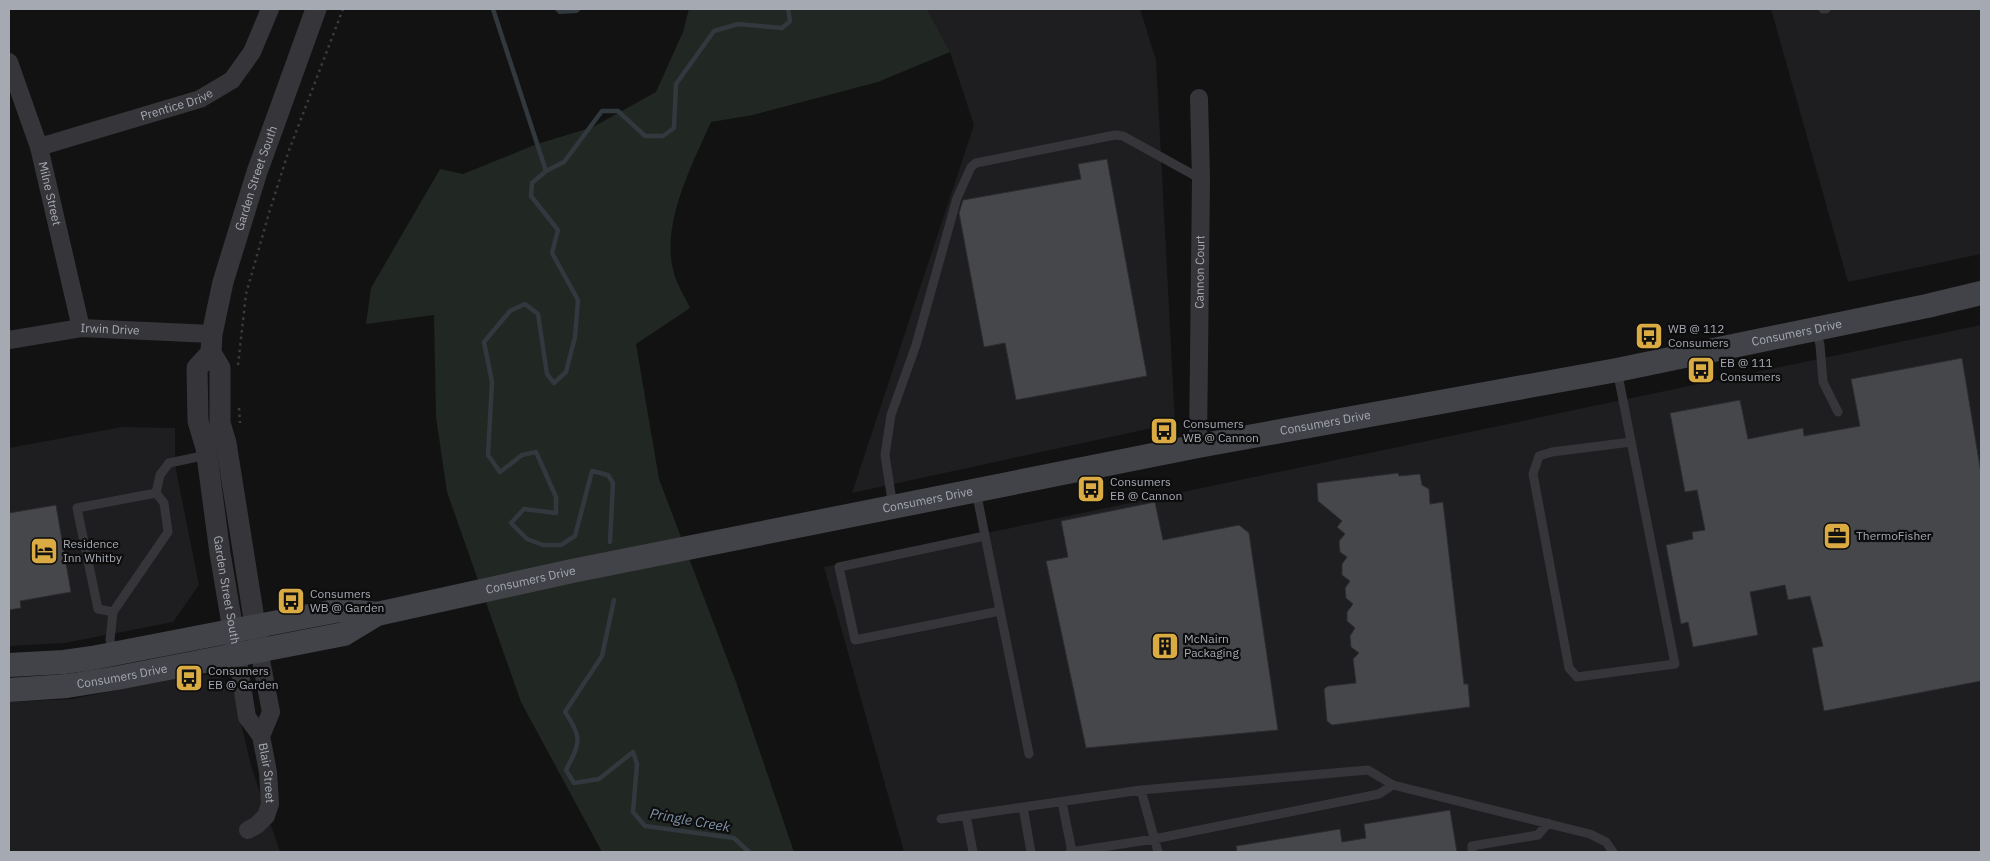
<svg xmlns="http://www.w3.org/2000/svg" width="1990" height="861" viewBox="0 0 1990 861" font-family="'IBM Plex Sans',sans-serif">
	<rect width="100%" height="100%" fill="#121213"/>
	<path fill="#1e1e20" d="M 927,9 L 1140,9 L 1156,60 L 1175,423 L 852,493 L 974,125 L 950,52 Z
		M 1771,9 L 1981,9 L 1981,254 L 1848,282 Z
		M 1981,325 L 1981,852 L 904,852 L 824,567 Z
		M 122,427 L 175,428 L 175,465 L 199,585 L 173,622 L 65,643 L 9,646 L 9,448 Z
		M 198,674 L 220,677 L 228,684 L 234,693 L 251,766 L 280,852 L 9,852 L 9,702 L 72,699 Z"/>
	<path fill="#212722" d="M 689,9 L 927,9 L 950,52 L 878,82 L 753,115 L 711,122 C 692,165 660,225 674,273 C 677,285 685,297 690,308 L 636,344 L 659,479 L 736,682 L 794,852 L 602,852 L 521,702 L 447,492 L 436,417 L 434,315 L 366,324 L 371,288 L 440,169 L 463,174 L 537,144 L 593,127 L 656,92 L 683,32 Z"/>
	<path fill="#31383e" d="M 554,9 L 582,9 L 577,13 L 559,14 Z"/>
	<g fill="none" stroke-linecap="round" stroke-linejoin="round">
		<path stroke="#31383e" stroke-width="4.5" d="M 493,9 L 546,171
			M 610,542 L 613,483 L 608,475 L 592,471 L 575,536 L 561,545 L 543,545 L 527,539 L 511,523 L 524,509 L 556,513 L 556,497 L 536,452 L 522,455 L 500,472 L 488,455 L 492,382 L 484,342 L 510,311 L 525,304 L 538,314 L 547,374 L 554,383 L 566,372 L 575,337 L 578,300 L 552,253 L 558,230 L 531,196 L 532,183 L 546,171 L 564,162 L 602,111 L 618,111 L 645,136 L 663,136 L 674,128 L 676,84 L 714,31 L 738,24 L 782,28 L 790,21 L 788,9
			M 614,600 L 602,656 L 565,712 C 583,738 580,743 566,770 L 574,783 L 599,779 L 633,752 L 637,764 L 633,812 L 645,826 L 734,838 L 749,852"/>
	</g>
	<path fill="#46474b" stroke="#2c2c2f" d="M 1107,159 L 1147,376 L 1016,400 L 1005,343 L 984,347 L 959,213 L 963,200 L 1081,179 L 1078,164 Z
		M 1962,358 L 1981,473 L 1981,681 L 1824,711 L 1812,648 L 1823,646 L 1810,596 L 1788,600 L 1785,585 L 1750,592 L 1758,635 L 1693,647 L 1688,622 L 1681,624 L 1666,545 L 1693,539 L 1692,532 L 1705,530 L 1697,490 L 1685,492 L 1670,413 L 1740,400 L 1748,439 L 1803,428 L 1804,436 L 1860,426 L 1851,379 Z
		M 1398,473 L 1399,476 L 1420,474 L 1422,485 L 1429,489 L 1430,504 L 1443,502 L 1464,684 L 1468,684 L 1470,707 L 1332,725 L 1327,721 L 1324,689 L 1328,686 L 1356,683 L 1353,659 L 1359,653 L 1351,647 L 1350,636 L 1355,628 L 1347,621 L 1347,612 L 1353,604 L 1346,598 L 1345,588 L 1350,581 L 1342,575 L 1342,564 L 1347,557 L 1340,552 L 1339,541 L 1345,534 L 1337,527 L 1342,521 L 1318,501 L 1317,483 Z
		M 1155,502 L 1163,540 L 1239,525 L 1249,533 L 1278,730 L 1086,748 L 1046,561 L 1068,557 L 1061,521 Z
		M 56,505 L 71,592 L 20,601 L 21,608 L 9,610 L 9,513 Z
		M 1450,810 L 1457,852 L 1237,852 L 1236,846 L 1340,829 L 1342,842 L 1366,838 L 1364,824 Z"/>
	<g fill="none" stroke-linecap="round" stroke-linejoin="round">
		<path stroke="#3a3b3f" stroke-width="2.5" stroke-dasharray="2.5 4" stroke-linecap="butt" d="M 238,365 L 246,294 L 269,213 L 288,153 L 343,9
			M 239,408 L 240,423"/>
		<path stroke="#36363a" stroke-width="9" d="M 1823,9 L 1826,9
			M 1816,329 L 1820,345 L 1823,382 L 1838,412
			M 1617,370 C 1637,468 1656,566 1675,664 L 1577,677 L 1569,668 L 1533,474 L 1539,456 L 1552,452 L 1631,442
			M 976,491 L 1029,754
			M 156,493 L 160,475 L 169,463 L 207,455
			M 893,507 L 885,455 L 891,415 L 916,345 L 957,198 L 971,167 L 976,163 L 1115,135 L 1123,136 L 1201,179
			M 985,536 L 839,567 L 855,640 L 1000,611
			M 113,612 L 168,532 L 164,503 L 156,493
			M 113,652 L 110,640 L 113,612 L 98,609 L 77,508 L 156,493
			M 1062,802 L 1072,852
			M 1023,807 L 1031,852
			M 966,815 L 973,852
			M 941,819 L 1141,790
			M 1070,852 L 1154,839 L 1379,794 L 1393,785
			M 1158,852 L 1141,790 L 1368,770 L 1393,785 L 1590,834 L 1606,842 L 1613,852
			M 1472,852 L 1472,846 L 1538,835 L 1548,823"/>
		<g stroke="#36363a" stroke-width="18">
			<path id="s1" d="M 9,62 L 39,147 L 81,328"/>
			<path id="s2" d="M 39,147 L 200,99 L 232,80 L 252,52 L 270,9"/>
			<path id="s3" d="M 9,340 L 81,328 L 212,334"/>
			<path id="s4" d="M 1198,446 L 1201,179 L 1199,98"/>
			<path d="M 259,650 L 271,712 L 261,736"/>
			<path id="s5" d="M 237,654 L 247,717 L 261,736 L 268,772 L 270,804 L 266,816 L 257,825 L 248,830"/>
		</g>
		<g stroke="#36363a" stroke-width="21">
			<path id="s6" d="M 211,353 L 197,368 L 198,421 L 206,448 L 220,553 L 236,648"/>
			<path id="s7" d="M 258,644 L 226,443 L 220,423 L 220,368 L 211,353 L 212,334 L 223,282 L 257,172 L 316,9"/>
		</g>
		<g stroke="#424348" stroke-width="24">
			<path d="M 9,665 L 64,662 L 92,658 L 340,610 L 377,614"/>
			<path id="s8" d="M 9,690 L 67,686 L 117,678 L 344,634 L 377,614 L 572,571 L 1198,446 L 1617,370 L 1927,306 L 1981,293"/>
		</g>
	</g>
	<defs>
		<g id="bus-square" transform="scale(1.4375)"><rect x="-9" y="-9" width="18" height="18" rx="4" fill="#daab43" stroke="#0d0d0e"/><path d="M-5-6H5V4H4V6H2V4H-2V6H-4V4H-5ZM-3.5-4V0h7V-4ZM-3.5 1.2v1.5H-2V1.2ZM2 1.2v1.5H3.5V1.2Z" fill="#111"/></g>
		<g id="office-square" transform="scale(1.4375)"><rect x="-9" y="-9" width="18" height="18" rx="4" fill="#daab43" stroke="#0d0d0e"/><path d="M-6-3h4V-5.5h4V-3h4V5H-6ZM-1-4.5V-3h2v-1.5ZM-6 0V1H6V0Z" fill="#111"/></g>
		<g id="hotel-square" transform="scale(1.4375)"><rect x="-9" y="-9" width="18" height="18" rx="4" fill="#daab43" stroke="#0d0d0e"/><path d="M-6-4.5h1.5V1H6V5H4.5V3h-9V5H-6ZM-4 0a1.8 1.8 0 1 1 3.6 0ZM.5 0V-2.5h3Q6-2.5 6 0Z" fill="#111"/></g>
		<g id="building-square" transform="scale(1.4375)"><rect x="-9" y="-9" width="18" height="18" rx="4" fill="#daab43" stroke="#0d0d0e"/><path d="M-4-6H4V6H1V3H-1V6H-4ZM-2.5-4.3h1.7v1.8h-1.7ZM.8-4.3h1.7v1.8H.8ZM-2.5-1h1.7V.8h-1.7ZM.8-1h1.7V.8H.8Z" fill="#111"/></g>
	</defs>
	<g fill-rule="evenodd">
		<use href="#bus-square" x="1649" y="336"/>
		<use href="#bus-square" x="1701" y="370"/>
		<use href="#bus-square" x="1164" y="431"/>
		<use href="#bus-square" x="1091" y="489"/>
		<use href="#office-square" x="1837" y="536"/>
		<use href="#hotel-square" x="44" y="551"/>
		<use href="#bus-square" x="291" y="601"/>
		<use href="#building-square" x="1165" y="646"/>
		<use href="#bus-square" x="189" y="678"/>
	</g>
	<g text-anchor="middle" stroke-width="4.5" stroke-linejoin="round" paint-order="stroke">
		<g font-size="12" fill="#a5a9b2" stroke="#0d0d0e">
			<text dy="4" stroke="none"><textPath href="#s2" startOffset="144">Prentice Drive</textPath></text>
			<text dy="4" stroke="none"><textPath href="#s7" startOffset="478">Garden Street South</textPath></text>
			<text dy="4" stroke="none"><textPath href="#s1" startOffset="138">Milne Street</textPath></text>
			<text dy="4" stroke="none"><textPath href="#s4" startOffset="174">Cannon Court</textPath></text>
			<text dy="4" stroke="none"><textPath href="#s3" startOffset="102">Irwin Drive</textPath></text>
			<text dy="4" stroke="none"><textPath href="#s8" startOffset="1826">Consumers Drive</textPath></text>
			<text dy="4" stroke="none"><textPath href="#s8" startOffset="1346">Consumers Drive</textPath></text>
			<text dy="4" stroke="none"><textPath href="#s8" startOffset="941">Consumers Drive</textPath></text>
			<text dy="4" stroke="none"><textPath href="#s8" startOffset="536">Consumers Drive</textPath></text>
			<text dy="4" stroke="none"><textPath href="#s6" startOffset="245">Garden Street South</textPath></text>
			<text dy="4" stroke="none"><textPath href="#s8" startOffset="114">Consumers Drive</textPath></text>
			<text dy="4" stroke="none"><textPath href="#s5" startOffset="125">Blair Street</textPath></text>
		</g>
		<g font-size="12" fill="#a5a9b2" stroke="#0d0d0e" text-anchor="start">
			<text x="1668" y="333">WB @ 112<tspan x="1668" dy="14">Consumers</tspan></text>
			<text x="1720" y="367">EB @ 111<tspan x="1720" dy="14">Consumers</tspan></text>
			<text x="1183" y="428">Consumers<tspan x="1183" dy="14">WB @ Cannon</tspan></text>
			<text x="1110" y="486">Consumers<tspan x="1110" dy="14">EB @ Cannon</tspan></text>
			<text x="1856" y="540">ThermoFisher</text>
			<text x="63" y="548">Residence<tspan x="63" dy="14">Inn Whitby</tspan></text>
			<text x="310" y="598">Consumers<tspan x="310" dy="14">WB @ Garden</tspan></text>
			<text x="1184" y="643">McNairn<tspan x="1184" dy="14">Packaging</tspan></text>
			<text x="208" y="675">Consumers<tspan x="208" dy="14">EB @ Garden</tspan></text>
		</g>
		<g font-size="14" font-style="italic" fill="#8095a9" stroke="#0d0d0e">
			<text transform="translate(690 820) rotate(10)" y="5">Pringle Creek</text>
		</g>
	</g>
	<rect width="1990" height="861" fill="none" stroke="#a5a9b2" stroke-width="20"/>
</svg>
